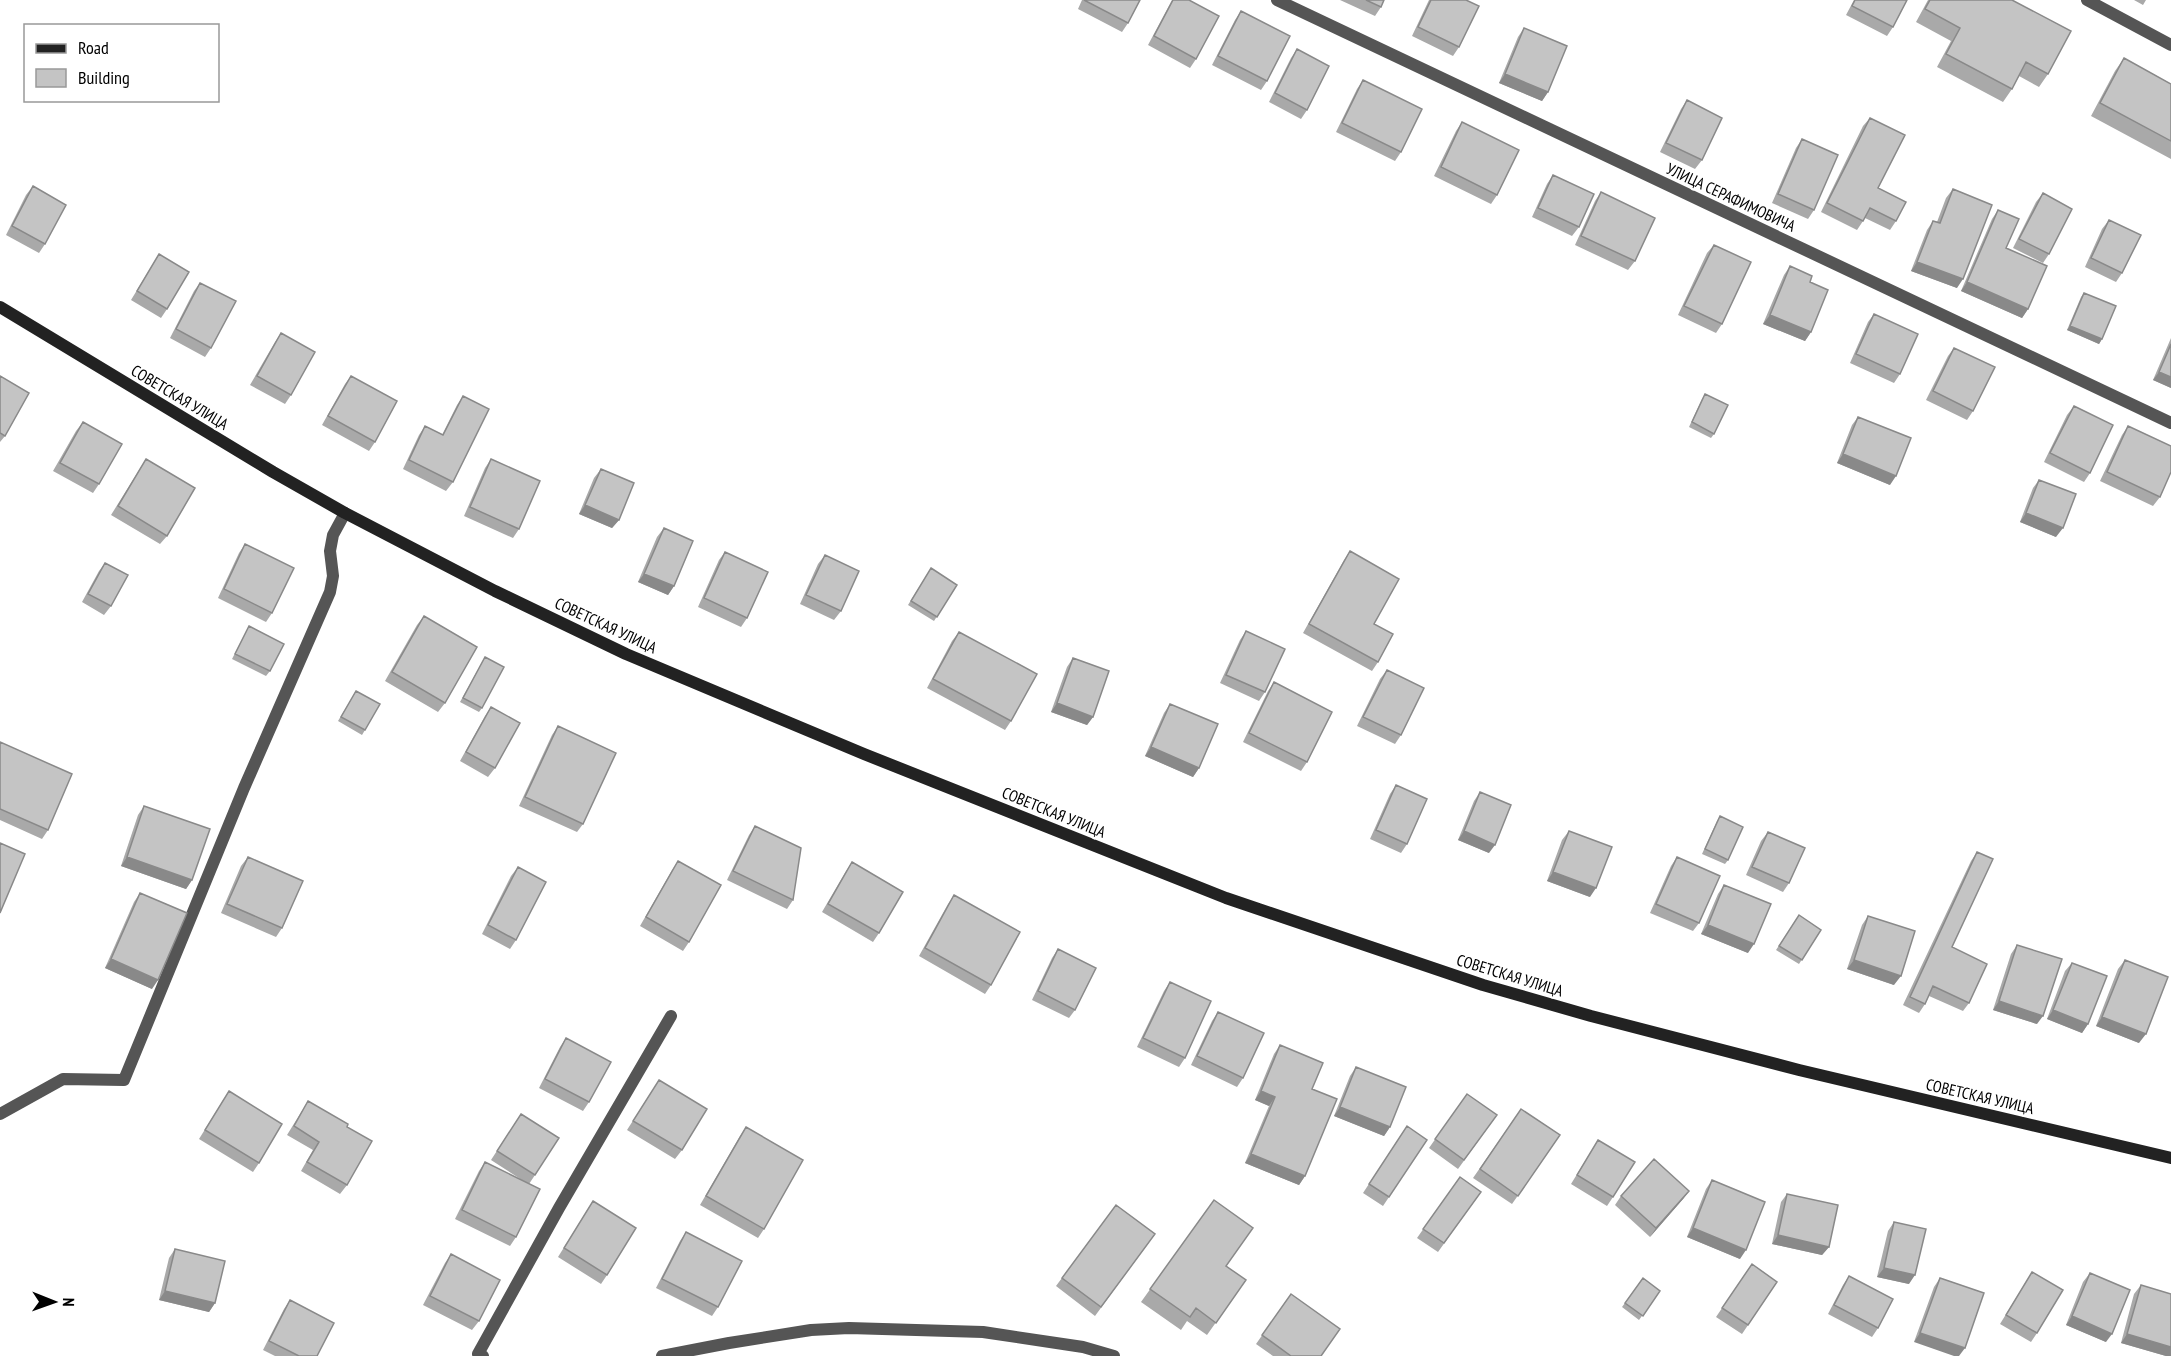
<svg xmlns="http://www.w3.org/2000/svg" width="2171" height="1356" viewBox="0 0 2171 1356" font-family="'PT Sans Narrow',sans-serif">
	<rect width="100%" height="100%" fill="#fff"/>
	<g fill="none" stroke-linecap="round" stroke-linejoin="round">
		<path stroke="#555" stroke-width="12" d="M 0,1114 L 63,1079 L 124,1080 L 244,788 L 330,592 L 333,576 L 330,551 L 333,535 L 345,513
			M 483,1356 L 478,1354 L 559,1208 L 671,1016
			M 662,1356 L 729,1343 L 811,1330 L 849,1328 L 983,1332 L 1083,1347 L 1114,1356"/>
		<path stroke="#555" stroke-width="12" d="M 1277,0 L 2171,423
			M 2087,0 L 2171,45"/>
		<path stroke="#222" stroke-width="12" d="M 0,307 L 273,472 L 345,513 L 495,591 L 626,654 L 864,754 L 1226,898 L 1483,985 L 1591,1016 L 1799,1070 L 2171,1158"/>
	</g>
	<path fill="#a9a9a9" d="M 1082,0 L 1140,0 L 1128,23 L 1122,32 L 1078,9 Z
		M 1172,0 L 1189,0 L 1196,59 L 1190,68 L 1148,45 Z
		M 1340,0 L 1384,0 L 1381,7 L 1375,16 Z
		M 1429,0 L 1466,0 L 1459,47 L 1453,56 L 1412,36 Z
		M 1854,0 L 1907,0 L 1893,27 L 1887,36 L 1846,15 Z
		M 1928,0 L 2012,0 L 2048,74 L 2039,87 L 2019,76 L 2012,89 L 2003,102 L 1937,67 L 1951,41 L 1916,22 Z
		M 2134,0 L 2146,0 L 2143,5 Z
		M 1241,11 L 1267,81 L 1261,90 L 1212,65 L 1235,20 Z
		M 1524,28 L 1548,92 L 1542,101 L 1499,83 L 1518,37 Z
		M 1297,49 L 1307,110 L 1301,119 L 1269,102 L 1291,58 Z
		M 2124,58 L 2171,84 L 2171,159 L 2091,116 L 2115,71 Z
		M 1363,80 L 1401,152 L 1395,161 L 1336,132 L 1357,89 Z
		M 1687,100 L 1702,160 L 1695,169 L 1660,152 L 1681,109 Z
		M 1870,118 L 1878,188 L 1896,221 L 1890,230 L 1865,218 L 1857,230 L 1821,212 L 1863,126 Z
		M 1462,122 L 1497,195 L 1491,204 L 1434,176 L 1456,131 Z
		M 1802,139 L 1814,210 L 1808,219 L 1772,203 L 1796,148 Z
		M 1553,175 L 1579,227 L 1572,236 L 1532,217 L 1547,184 Z
		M 33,186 L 45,244 L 39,253 L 6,235 L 26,195 Z
		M 1953,189 L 1957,288 L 1911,271 L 1927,230 L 1933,221 L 1937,222 L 1946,198 Z
		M 1601,192 L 1635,261 L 1628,270 L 1575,245 L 1595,201 Z
		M 2043,193 L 2049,254 L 2043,263 L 2013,248 L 2036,202 Z
		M 1998,210 L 2006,248 L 2028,309 L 2022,318 L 1961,291 L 1992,219 Z
		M 2109,220 L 2122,273 L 2116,282 L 2085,267 L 2102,229 Z
		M 1714,245 L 1722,324 L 1716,333 L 1678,315 L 1707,253 Z
		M 159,254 L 167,309 L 161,318 L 131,300 Z
		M 1790,266 L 1811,332 L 1805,341 L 1763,324 L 1784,275 Z
		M 200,283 L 211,348 L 205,357 L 170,338 L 194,291 Z
		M 2084,293 L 2102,339 L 2099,344 L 2067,330 L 2081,297 Z
		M 1874,314 L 1900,374 L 1894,383 L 1850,363 L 1868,322 Z
		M 281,333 L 291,395 L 285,404 L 250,385 L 275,342 Z
		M 2171,338 L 2171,388 L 2153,380 Z
		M 1954,348 L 1973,411 L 1967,420 L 1926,400 L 1948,356 Z
		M 0,376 L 5,436 L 0,442 Z
		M 351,376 L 375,442 L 369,451 L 322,425 L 345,384 Z
		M 1705,394 L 1714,434 L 1711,438 L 1689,427 L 1702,399 Z
		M 463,396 L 453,482 L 446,491 L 403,469 L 419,435 L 425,426 L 442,435 L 457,405 Z
		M 2074,406 L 2090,473 L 2084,482 L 2044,462 L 2067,415 Z
		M 1858,417 L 1890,485 L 1837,463 L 1852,425 Z
		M 83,422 L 99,484 L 93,493 L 53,471 L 76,431 Z
		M 2128,426 L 2160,497 L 2153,506 L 2100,481 L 2122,435 Z
		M 146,459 L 167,536 L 160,544 L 111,515 Z
		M 491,459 L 519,529 L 513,538 L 464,516 L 485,468 Z
		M 601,469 L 619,520 L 612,528 L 579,514 L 594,478 Z
		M 2039,480 L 2056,537 L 2020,522 L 2033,488 Z
		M 664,528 L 674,586 L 668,595 L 638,582 L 657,537 Z
		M 245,544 L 272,613 L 266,622 L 218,598 L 239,553 Z
		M 1350,551 L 1374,624 L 1378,662 L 1372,671 L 1303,633 L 1344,560 Z
		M 725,552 L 747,618 L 741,627 L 698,607 L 719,560 Z
		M 825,555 L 841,611 L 834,620 L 800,604 L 818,564 Z
		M 105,563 L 111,606 L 104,615 L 82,602 L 99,571 Z
		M 931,568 L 957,585 L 934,621 L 908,605 Z
		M 424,616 L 445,703 L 438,712 L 385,681 L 417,625 Z
		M 249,626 L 270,671 L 266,676 L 232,659 Z
		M 1246,631 L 1265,692 L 1259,701 L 1220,683 L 1240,640 Z
		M 959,632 L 1011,721 L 1005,730 L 927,688 L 952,641 Z
		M 485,657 L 482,708 L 479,712 L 460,702 Z
		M 1073,658 L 1093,717 L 1087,725 L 1051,712 L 1067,667 Z
		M 1387,670 L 1401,735 L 1395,744 L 1357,726 L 1380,679 Z
		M 1274,682 L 1307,762 L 1301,771 L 1243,742 L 1268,691 Z
		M 356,691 L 365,730 L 362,735 L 338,721 Z
		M 1170,704 L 1199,768 L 1193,777 L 1145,756 L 1164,713 Z
		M 491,707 L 495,768 L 488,777 L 460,761 L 485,716 Z
		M 558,726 L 583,824 L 577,832 L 519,806 L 552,735 Z
		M 0,742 L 48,830 L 42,839 L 0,820 Z
		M 1396,785 L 1407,844 L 1401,853 L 1370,839 L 1390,794 Z
		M 1480,792 L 1489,853 L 1458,840 L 1474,801 Z
		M 144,806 L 192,880 L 186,889 L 121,866 L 138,815 Z
		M 1720,816 L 1728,860 L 1725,864 L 1702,854 L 1717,821 Z
		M 755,826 L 793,900 L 787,909 L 727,880 L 749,835 Z
		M 1569,831 L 1590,897 L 1547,881 L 1562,840 Z
		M 1768,832 L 1789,883 L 1783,892 L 1746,875 L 1761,841 Z
		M 1977,852 L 1952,947 L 1969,1003 L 1963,1011 L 1929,996 L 1925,1004 L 1919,1013 L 1903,1005 L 1971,861 Z
		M 248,857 L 282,928 L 276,937 L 221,913 L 241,866 Z
		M 1677,857 L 1699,923 L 1693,931 L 1650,913 L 1671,866 Z
		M 678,861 L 689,942 L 683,951 L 640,926 L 672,870 Z
		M 852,862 L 879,933 L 873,942 L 822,912 L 846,871 Z
		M 518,867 L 516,940 L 510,949 L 482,934 L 511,876 Z
		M 1724,885 L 1748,953 L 1701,934 L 1718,894 Z
		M 140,893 L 152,989 L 105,968 L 134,902 Z
		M 954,895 L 991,985 L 985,994 L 919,956 L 948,904 Z
		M 1799,915 L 1821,930 L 1799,964 L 1776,950 Z
		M 1868,916 L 1894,985 L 1847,969 L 1862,925 Z
		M 2017,945 L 2037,1024 L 1993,1010 L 2011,954 Z
		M 1058,949 L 1075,1010 L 1069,1018 L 1032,1000 L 1052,958 Z
		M 2125,960 L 2139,1043 L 2096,1026 L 2118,969 Z
		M 2072,963 L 2088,1024 L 2082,1033 L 2047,1019 L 2065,971 Z
		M 1170,982 L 1185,1058 L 1179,1067 L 1137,1047 L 1164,991 Z
		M 1218,1012 L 1243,1078 L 1237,1087 L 1191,1065 L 1212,1021 Z
		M 566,1038 L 589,1102 L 583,1111 L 539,1088 L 560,1047 Z
		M 1280,1045 L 1305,1176 L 1299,1185 L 1245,1163 L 1269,1106 L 1255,1100 L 1274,1054 Z
		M 1356,1067 L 1390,1127 L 1384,1136 L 1334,1116 L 1350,1076 Z
		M 659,1080 L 682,1150 L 675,1159 L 627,1130 Z
		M 229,1091 L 259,1163 L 253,1172 L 199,1139 Z
		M 1467,1094 L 1497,1115 L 1458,1169 L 1429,1148 Z
		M 308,1101 L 347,1127 L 347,1185 L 340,1194 L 301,1171 L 313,1150 L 287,1135 Z
		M 1521,1109 L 1560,1135 L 1512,1204 L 1473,1178 Z
		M 515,1123 L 535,1175 L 529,1184 L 516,1237 L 510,1246 L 455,1219 L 479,1171 L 485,1162 L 525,1182 L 491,1160 Z
		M 1407,1126 L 1427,1140 L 1383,1206 L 1363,1193 Z
		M 746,1127 L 764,1229 L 758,1238 L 700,1205 L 740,1136 Z
		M 1598,1140 L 1613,1197 L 1607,1206 L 1571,1184 Z
		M 1460,1177 L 1481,1192 L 1438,1252 L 1417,1238 Z
		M 1712,1180 L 1740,1259 L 1687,1237 L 1706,1189 Z
		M 1689,1191 L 1683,1199 L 1650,1237 L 1615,1205 L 1621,1196 Z
		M 1787,1194 L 1829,1247 L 1822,1255 L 1772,1244 L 1781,1202 Z
		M 1214,1200 L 1226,1266 L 1246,1280 L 1207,1335 L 1187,1321 L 1181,1330 L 1141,1302 Z
		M 593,1201 L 607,1275 L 601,1284 L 558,1257 Z
		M 1116,1205 L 1155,1234 L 1095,1316 L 1056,1286 Z
		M 1894,1222 L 1909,1284 L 1877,1277 L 1888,1231 Z
		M 686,1232 L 718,1307 L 712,1316 L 656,1288 L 680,1241 Z
		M 175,1249 L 215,1303 L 209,1312 L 159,1300 L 169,1258 Z
		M 451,1254 L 479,1321 L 472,1330 L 423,1305 L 445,1263 Z
		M 1752,1264 L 1777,1282 L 1742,1334 L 1716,1317 Z
		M 2032,1272 L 2037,1333 L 2031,1342 L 2000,1324 Z
		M 2090,1273 L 2106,1342 L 2066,1325 L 2083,1282 Z
		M 1849,1276 L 1878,1328 L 1872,1337 L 1828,1314 L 1843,1285 Z
		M 1643,1278 L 1660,1291 L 1639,1320 L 1622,1307 Z
		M 1940,1278 L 1984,1293 L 1914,1342 L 1934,1287 Z
		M 2141,1285 L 2171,1356 L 2166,1356 L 2121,1343 L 2134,1294 Z
		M 1291,1294 L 1321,1356 L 1273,1356 L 1256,1344 Z
		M 290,1300 L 317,1356 L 275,1356 L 263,1350 L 284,1309 Z"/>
	<path fill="#898989" d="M 1505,74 L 1548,92 L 1542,101 L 1499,83 Z
		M 1917,262 L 1963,279 L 1957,288 L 1911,271 Z
		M 1967,282 L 2028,309 L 2022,318 L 1961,291 Z
		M 1770,315 L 1811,332 L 1805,341 L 1763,324 Z
		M 2070,326 L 2102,339 L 2099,344 L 2067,330 Z
		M 2159,372 L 2171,377 L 2171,388 L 2153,380 Z
		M 1843,454 L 1896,476 L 1890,485 L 1837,463 Z
		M 585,505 L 619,520 L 612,528 L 579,514 Z
		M 2026,513 L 2063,528 L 2056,537 L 2020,522 Z
		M 644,574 L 674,586 L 668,595 L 638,582 Z
		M 1057,703 L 1093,717 L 1087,725 L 1051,712 Z
		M 1151,747 L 1199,768 L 1193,777 L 1145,756 Z
		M 1464,831 L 1495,845 L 1489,853 L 1458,840 Z
		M 127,857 L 192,880 L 186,889 L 121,866 Z
		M 1553,872 L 1596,888 L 1590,897 L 1547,881 Z
		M 1708,925 L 1754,944 L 1748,953 L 1701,934 Z
		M 111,959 L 158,980 L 152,989 L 105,968 Z
		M 1854,960 L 1901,976 L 1894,985 L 1847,969 Z
		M 1999,1001 L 2043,1016 L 2037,1024 L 1993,1010 Z
		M 2053,1010 L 2088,1024 L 2082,1033 L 2047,1019 Z
		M 2102,1017 L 2146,1034 L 2139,1043 L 2096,1026 Z
		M 1261,1091 L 1275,1097 L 1269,1106 L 1255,1100 Z
		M 1340,1107 L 1390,1127 L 1384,1136 L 1334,1116 Z
		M 1251,1154 L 1305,1176 L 1299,1185 L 1245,1163 Z
		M 1689,1191 L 1683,1199 L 1650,1237 L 1656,1228 Z
		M 1693,1228 L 1746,1250 L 1740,1259 L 1687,1237 Z
		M 1778,1235 L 1829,1247 L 1822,1255 L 1772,1244 Z
		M 1884,1268 L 1915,1275 L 1909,1284 L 1877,1277 Z
		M 165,1291 L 215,1303 L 209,1312 L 159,1300 Z
		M 2072,1316 L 2112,1334 L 2106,1342 L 2066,1325 Z
		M 1920,1333 L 1965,1348 L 1959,1356 L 1954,1356 L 1914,1342 Z
		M 2127,1334 L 2171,1347 L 2171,1356 L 2166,1356 L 2121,1343 Z"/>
	<path fill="#c4c4c4" stroke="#898989" stroke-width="1.5" d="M 1084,0 L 1140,0 L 1128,23 Z
		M 1173,0 L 1189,0 L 1219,16 L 1196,59 L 1154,36 Z
		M 1366,0 L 1384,0 L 1381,7 Z
		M 1431,0 L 1466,0 L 1479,6 L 1459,47 L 1418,27 Z
		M 1855,0 L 1907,0 L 1893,27 L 1852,6 Z
		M 1930,0 L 2012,0 L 2071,31 L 2048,74 L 2026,62 L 2012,89 L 1946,54 L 1960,28 L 1925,9 Z
		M 1241,11 L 1290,36 L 1267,81 L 1218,56 Z
		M 1524,28 L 1567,46 L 1548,92 L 1505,74 Z
		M 1297,49 L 1329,66 L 1307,110 L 1275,93 Z
		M 2124,58 L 2171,84 L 2171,141 L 2100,103 Z
		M 1363,80 L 1422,109 L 1401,152 L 1342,123 Z
		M 1687,100 L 1722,118 L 1702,160 L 1666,143 Z
		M 1870,118 L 1905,135 L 1878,188 L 1906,202 L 1896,221 L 1870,208 L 1863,221 L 1827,203 Z
		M 1462,122 L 1519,150 L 1497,195 L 1441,167 Z
		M 1802,139 L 1838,155 L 1814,210 L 1778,194 Z
		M 1553,175 L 1594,194 L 1579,227 L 1538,208 Z
		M 33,186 L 66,205 L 45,244 L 12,226 Z
		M 1953,189 L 1992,205 L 1963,279 L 1917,262 L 1933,221 L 1940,223 Z
		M 1601,192 L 1655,218 L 1635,261 L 1581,236 Z
		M 2043,193 L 2072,209 L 2049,254 L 2019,239 Z
		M 1998,210 L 2019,219 L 2006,248 L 2047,266 L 2028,309 L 1967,282 Z
		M 2109,220 L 2141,235 L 2122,273 L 2091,258 Z
		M 1714,245 L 1751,262 L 1722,324 L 1684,306 Z
		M 159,254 L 189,272 L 167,309 L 137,291 Z
		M 1790,266 L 1812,276 L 1810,282 L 1828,290 L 1811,332 L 1770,315 Z
		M 200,283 L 236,301 L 211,348 L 176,329 Z
		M 2084,293 L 2116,306 L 2102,339 L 2070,326 Z
		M 1874,314 L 1918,334 L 1900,374 L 1856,354 Z
		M 281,333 L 315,352 L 291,395 L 257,376 Z
		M 2171,344 L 2171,377 L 2159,372 Z
		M 1954,348 L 1995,367 L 1973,411 L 1933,391 Z
		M 0,376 L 29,393 L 5,436 L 0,433 Z
		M 351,376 L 397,401 L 375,442 L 328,416 Z
		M 1705,394 L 1728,405 L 1714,434 L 1692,422 Z
		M 463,396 L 489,409 L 453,482 L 409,460 L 425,426 L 443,435 Z
		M 2074,406 L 2113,425 L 2090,473 L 2050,453 Z
		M 1858,417 L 1911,438 L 1896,476 L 1843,454 Z
		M 83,422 L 122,444 L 99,484 L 60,463 Z
		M 2128,426 L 2171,446 L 2171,472 L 2160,497 L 2107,472 Z
		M 146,459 L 195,488 L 167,536 L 118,506 Z
		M 491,459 L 540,481 L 519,529 L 470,507 Z
		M 601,469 L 634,483 L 619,520 L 585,505 Z
		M 2039,480 L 2076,494 L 2063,528 L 2026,513 Z
		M 664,528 L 693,541 L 674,586 L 644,574 Z
		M 245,544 L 294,568 L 272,613 L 224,589 Z
		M 1350,551 L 1399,579 L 1374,624 L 1393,634 L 1378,662 L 1309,624 Z
		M 725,552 L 768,572 L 747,618 L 704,598 Z
		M 825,555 L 859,571 L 841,611 L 806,595 Z
		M 105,563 L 128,575 L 111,606 L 88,594 Z
		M 931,568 L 957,585 L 937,617 L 911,601 Z
		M 424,616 L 477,647 L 445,703 L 392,672 Z
		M 249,626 L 284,644 L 270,671 L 235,654 Z
		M 1246,631 L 1285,649 L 1265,692 L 1226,675 Z
		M 959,632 L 1037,674 L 1011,721 L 933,679 Z
		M 485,657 L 504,667 L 482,708 L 463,698 Z
		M 1073,658 L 1109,671 L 1093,717 L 1057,703 Z
		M 1387,670 L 1424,688 L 1401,735 L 1363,717 Z
		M 1274,682 L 1332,712 L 1307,762 L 1249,733 Z
		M 356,691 L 380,704 L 365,730 L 341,717 Z
		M 1170,704 L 1218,724 L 1199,768 L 1151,747 Z
		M 491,707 L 520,723 L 495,768 L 466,752 Z
		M 558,726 L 616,753 L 583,824 L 525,797 Z
		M 0,742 L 72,774 L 48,830 L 0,809 Z
		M 1396,785 L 1427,799 L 1407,844 L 1376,830 Z
		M 1480,792 L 1511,805 L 1495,845 L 1464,831 Z
		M 144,806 L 210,829 L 192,880 L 127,857 Z
		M 1720,816 L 1743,827 L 1728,860 L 1705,849 Z
		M 755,826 L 801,848 L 793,900 L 733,871 Z
		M 1569,831 L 1612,847 L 1596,888 L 1553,872 Z
		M 1768,832 L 1805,848 L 1789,883 L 1752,867 Z
		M 0,843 L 25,854 L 0,913 Z
		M 1977,852 L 1993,859 L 1952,947 L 1987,964 L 1969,1003 L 1933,986 L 1925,1004 L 1910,997 Z
		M 248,857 L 303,881 L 282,928 L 227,904 Z
		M 1677,857 L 1720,876 L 1699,923 L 1656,904 Z
		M 678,861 L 721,885 L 689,942 L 646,917 Z
		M 852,862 L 903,892 L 879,933 L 828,904 Z
		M 518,867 L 546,882 L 516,940 L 488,925 Z
		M 1724,885 L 1771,904 L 1754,944 L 1708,925 Z
		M 140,893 L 187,913 L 158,980 L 111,959 Z
		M 954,895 L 1020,932 L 991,985 L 925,948 Z
		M 1799,915 L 1821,930 L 1802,960 L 1779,946 Z
		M 1868,916 L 1915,931 L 1901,976 L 1854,960 Z
		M 2017,945 L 2062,959 L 2043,1016 L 1999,1001 Z
		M 1058,949 L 1096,968 L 1075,1010 L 1038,991 Z
		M 2125,960 L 2168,977 L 2146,1034 L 2102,1017 Z
		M 2072,963 L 2107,976 L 2088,1024 L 2053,1010 Z
		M 1170,982 L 1211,1001 L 1185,1058 L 1143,1038 Z
		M 1218,1012 L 1264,1033 L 1243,1078 L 1197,1056 Z
		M 566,1038 L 611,1062 L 589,1102 L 545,1079 Z
		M 1280,1045 L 1323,1063 L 1312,1089 L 1337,1099 L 1305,1176 L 1251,1154 L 1275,1097 L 1261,1091 Z
		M 1356,1067 L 1406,1087 L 1390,1127 L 1340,1107 Z
		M 659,1080 L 707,1109 L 682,1150 L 633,1121 Z
		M 229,1091 L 282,1124 L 259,1163 L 205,1130 Z
		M 1467,1094 L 1497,1115 L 1464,1160 L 1435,1139 Z
		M 308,1101 L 348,1124 L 347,1127 L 372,1141 L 347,1185 L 307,1162 L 319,1142 L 294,1126 Z
		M 1521,1109 L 1560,1135 L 1518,1196 L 1480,1169 Z
		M 521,1114 L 559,1138 L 535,1175 L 497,1151 Z
		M 1407,1126 L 1427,1140 L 1389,1197 L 1369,1184 Z
		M 746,1127 L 803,1160 L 764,1229 L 706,1196 Z
		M 1598,1140 L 1635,1162 L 1613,1197 L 1577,1175 Z
		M 1654,1159 L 1689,1191 L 1656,1228 L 1621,1196 Z
		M 485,1162 L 540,1189 L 516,1237 L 462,1210 Z
		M 1460,1177 L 1481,1192 L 1444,1243 L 1423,1229 Z
		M 1712,1180 L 1765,1202 L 1746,1250 L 1693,1228 Z
		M 1787,1194 L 1838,1205 L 1829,1247 L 1778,1235 Z
		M 1214,1200 L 1253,1228 L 1226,1266 L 1246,1280 L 1216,1323 L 1196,1308 L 1190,1317 L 1150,1289 Z
		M 593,1201 L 636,1228 L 607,1275 L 564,1248 Z
		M 1116,1205 L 1155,1234 L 1101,1307 L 1062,1278 Z
		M 1894,1222 L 1926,1229 L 1915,1275 L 1884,1268 Z
		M 686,1232 L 742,1261 L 718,1307 L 662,1279 Z
		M 175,1249 L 225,1261 L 215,1303 L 165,1291 Z
		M 451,1254 L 500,1280 L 479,1321 L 430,1296 Z
		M 1752,1264 L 1777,1282 L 1748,1325 L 1722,1308 Z
		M 2032,1272 L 2063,1290 L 2037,1333 L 2006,1315 Z
		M 2090,1273 L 2130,1290 L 2112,1334 L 2072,1316 Z
		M 1849,1276 L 1893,1299 L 1878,1328 L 1834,1305 Z
		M 1643,1278 L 1660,1291 L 1643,1316 L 1625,1303 Z
		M 1940,1278 L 1984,1293 L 1965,1348 L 1920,1333 Z
		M 2141,1285 L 2171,1294 L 2171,1347 L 2127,1334 Z
		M 1291,1294 L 1340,1329 L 1321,1356 L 1291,1356 L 1262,1335 Z
		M 290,1300 L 334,1323 L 317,1356 L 299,1356 L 269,1341 Z"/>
	<g text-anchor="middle" stroke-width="4.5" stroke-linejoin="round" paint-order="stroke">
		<g font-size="16" fill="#000" stroke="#fff">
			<text transform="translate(1731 197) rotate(25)" y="6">УЛИЦА СЕРАФИМОВИЧА</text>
			<text transform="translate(180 397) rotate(31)" y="6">СОВЕТСКАЯ УЛИЦА</text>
			<text transform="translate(606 625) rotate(25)" y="6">СОВЕТСКАЯ УЛИЦА</text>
			<text transform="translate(1054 812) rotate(22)" y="6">СОВЕТСКАЯ УЛИЦА</text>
			<text transform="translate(1510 975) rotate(17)" y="6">СОВЕТСКАЯ УЛИЦА</text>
			<text transform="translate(1980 1096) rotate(13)" y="6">СОВЕТСКАЯ УЛИЦА</text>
		</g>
	</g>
	<rect x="24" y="24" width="195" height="78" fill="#ffffff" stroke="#999999" stroke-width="1.5"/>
	<rect x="36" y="44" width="30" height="9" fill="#222222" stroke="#999999" stroke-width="1.5"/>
	<text x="78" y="54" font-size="18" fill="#000000">Road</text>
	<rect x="36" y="69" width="30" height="18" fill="#c4c4c4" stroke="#999999" stroke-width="1.5"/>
	<text x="78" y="84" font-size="18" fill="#000000">Building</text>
	<g transform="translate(54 1302) rotate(91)" stroke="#ffffff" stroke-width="4.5" paint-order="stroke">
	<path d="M0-4.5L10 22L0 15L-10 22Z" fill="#000000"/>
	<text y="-9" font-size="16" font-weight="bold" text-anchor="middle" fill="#000000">N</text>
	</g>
</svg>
